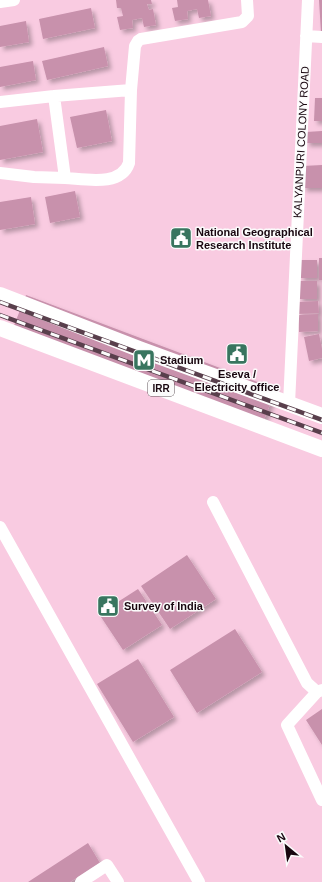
<svg xmlns="http://www.w3.org/2000/svg" width="322" height="882" viewBox="0 0 322 882" font-family="Arial,sans-serif">
	<defs>
		<filter id="shadow"><feDropShadow dx="3.5" dy="3.5" stdDeviation="2" flood-color="#0004"/></filter>
	</defs>
	<rect width="100%" height="100%" fill="#f9cbe1"/>
	<path fill="#c891ac" filter="url(#shadow)" d="M 116,0 L 151,0 L 152,4 L 147,4 L 149,10 L 153,9 L 156,25 L 144,27 L 142,18 L 132,20 L 133,28 L 120,30 L 117,17 L 123,16 L 121,8 L 117,8 Z
		M 177,0 L 208,0 L 211,16 L 199,18 L 197,9 L 187,11 L 188,19 L 175,21 L 172,8 L 178,7 Z
		M 319,0 L 322,0 L 322,33 L 321,33 Z
		M 91,8 L 95,28 L 43,39 L 39,19 Z
		M 26,21 L 29,42 L 0,47 L 0,26 Z
		M 104,47 L 108,66 L 47,80 L 42,61 Z
		M 33,61 L 36,80 L 0,87 L 0,67 Z
		M 315,98 L 322,98 L 322,121 L 314,121 Z
		M 106,110 L 112,141 L 77,148 L 70,117 Z
		M 37,119 L 43,152 L 0,160 L 0,126 Z
		M 322,131 L 322,143 L 306,143 L 306,132 Z
		M 322,165 L 322,188 L 303,188 L 303,166 Z
		M 75,191 L 80,217 L 50,223 L 45,197 Z
		M 31,197 L 35,224 L 0,230 L 0,202 Z
		M 319,258 L 322,258 L 322,280 L 319,280 Z
		M 300,260 L 317,260 L 317,278 L 300,278 Z
		M 298,281 L 317,281 L 317,299 L 299,299 Z
		M 26,295 L 276,389 L 261,427 L 11,333 Z
		M 318,301 L 319,313 L 298,314 L 297,302 Z
		M 318,314 L 318,331 L 299,332 L 298,315 Z
		M 319,334 L 322,349 L 322,358 L 309,361 L 304,337 Z
		M 187,555 L 216,599 L 170,629 L 141,586 Z
		M 138,589 L 162,625 L 123,650 L 99,614 Z
		M 235,629 L 262,672 L 197,713 L 170,670 Z
		M 138,659 L 174,717 L 133,742 L 97,684 Z
		M 322,709 L 322,745 L 306,720 Z
		M 88,843 L 100,863 L 70,882 L 28,882 Z"/>
	<g fill="none" stroke-linecap="round" stroke-linejoin="round">
		<path stroke="#fff" stroke-width="12" d="M 0,2 L 14,0
			M 306,36 L 322,37
			M 0,102 L 54,96
			M 0,173 L 34,177 L 65,178 L 54,96 L 131,90
			M 65,178 C 85,179 121,187 129,163 L 131,90 L 135,46 L 138,41 L 141,39 L 242,22 L 248,16 L 247,0
			M 289,404 L 308,0
			M 213,502 L 307,683 L 317,692 L 322,690
			M 0,527 L 199,882
			M 317,692 L 287,725 L 322,800
			M 81,882 L 107,865 L 118,882"/>
		<path stroke="#fff" stroke-width="16" d="M 0,295 L 139,349 L 322,416
			M 0,328 L 322,449"/>
		<g stroke="#593f4c" stroke-width="4.5">
			<path id="rail" d="M 0,302 L 322,420
				M 0,315 L 322,433"/>
		</g>
		<use href="#rail" stroke="#fbfbfb" stroke-width="3" stroke-dasharray="9" stroke-linecap="butt"/>
	</g>
	<defs>
		<g id="civic-square" transform="scale(1.15)"><rect x="-9" y="-9" width="18" height="18" rx="4" fill="#38755f" stroke="#fbfbfb"/><path d="M-.6-6.5H3V-4.5H.6V-3L4-1V1h2V6H-6V1h2V-1L-.6-3ZM-1.2 2.5V6h2.4V2.5Z" fill="#fff"/></g>
		<g id="metro-square" transform="scale(1.15)"><rect x="-9" y="-9" width="18" height="18" rx="4" fill="#38755f" stroke="#fbfbfb"/><path d="M-5.5 5V-5H-3L0 0L3-5H5.5V5H3V-.5L0 4L-3-.5V5Z" fill="#fff"/></g>
	</defs>
	<g fill-rule="evenodd">
		<use href="#civic-square" x="181" y="238"/>
		<use href="#civic-square" x="237" y="354"/>
		<use href="#metro-square" x="144" y="360"/>
		<use href="#civic-square" x="108" y="606"/>
	</g>
	<g text-anchor="middle" stroke-width="3" stroke-linejoin="round" paint-order="stroke">
		<rect fill="#fbfbfb" stroke="#5c5056" stroke-width="1" x="148" y="380" width="26" height="16" rx="3"/>
		<g font-size="10" font-weight="bold" fill="#18060f">
			<text x="161" y="392">IRR</text>
		</g>
		<g font-size="11" fill="#18060f" stroke="#fbfbfb">
			<text transform="translate(301 142) rotate(-87)" y="4">KALYANPURI COLONY ROAD</text>
		</g>
		<g font-size="11" font-weight="bold" fill="#18060f" stroke="#fbfbfb" text-anchor="start">
			<text x="196" y="236">National Geographical<tspan x="196" dy="13">Research Institute</tspan></text>
			<text x="160" y="364">Stadium</text>
			<text x="237" y="378" text-anchor="middle">Eseva /<tspan x="237" dy="13">Electricity office</tspan></text>
			<text x="124" y="610">Survey of India</text>
		</g>
	</g>
	<g transform="translate(286 846) rotate(331)" stroke="#fbfbfb" stroke-width="3" paint-order="stroke">
	<path d="M0-3L7 15L0 10L-7 15Z" fill="#18060f"/>
	<text y="-6" font-size="11" font-weight="bold" text-anchor="middle" fill="#18060f">N</text>
	</g>
</svg>
